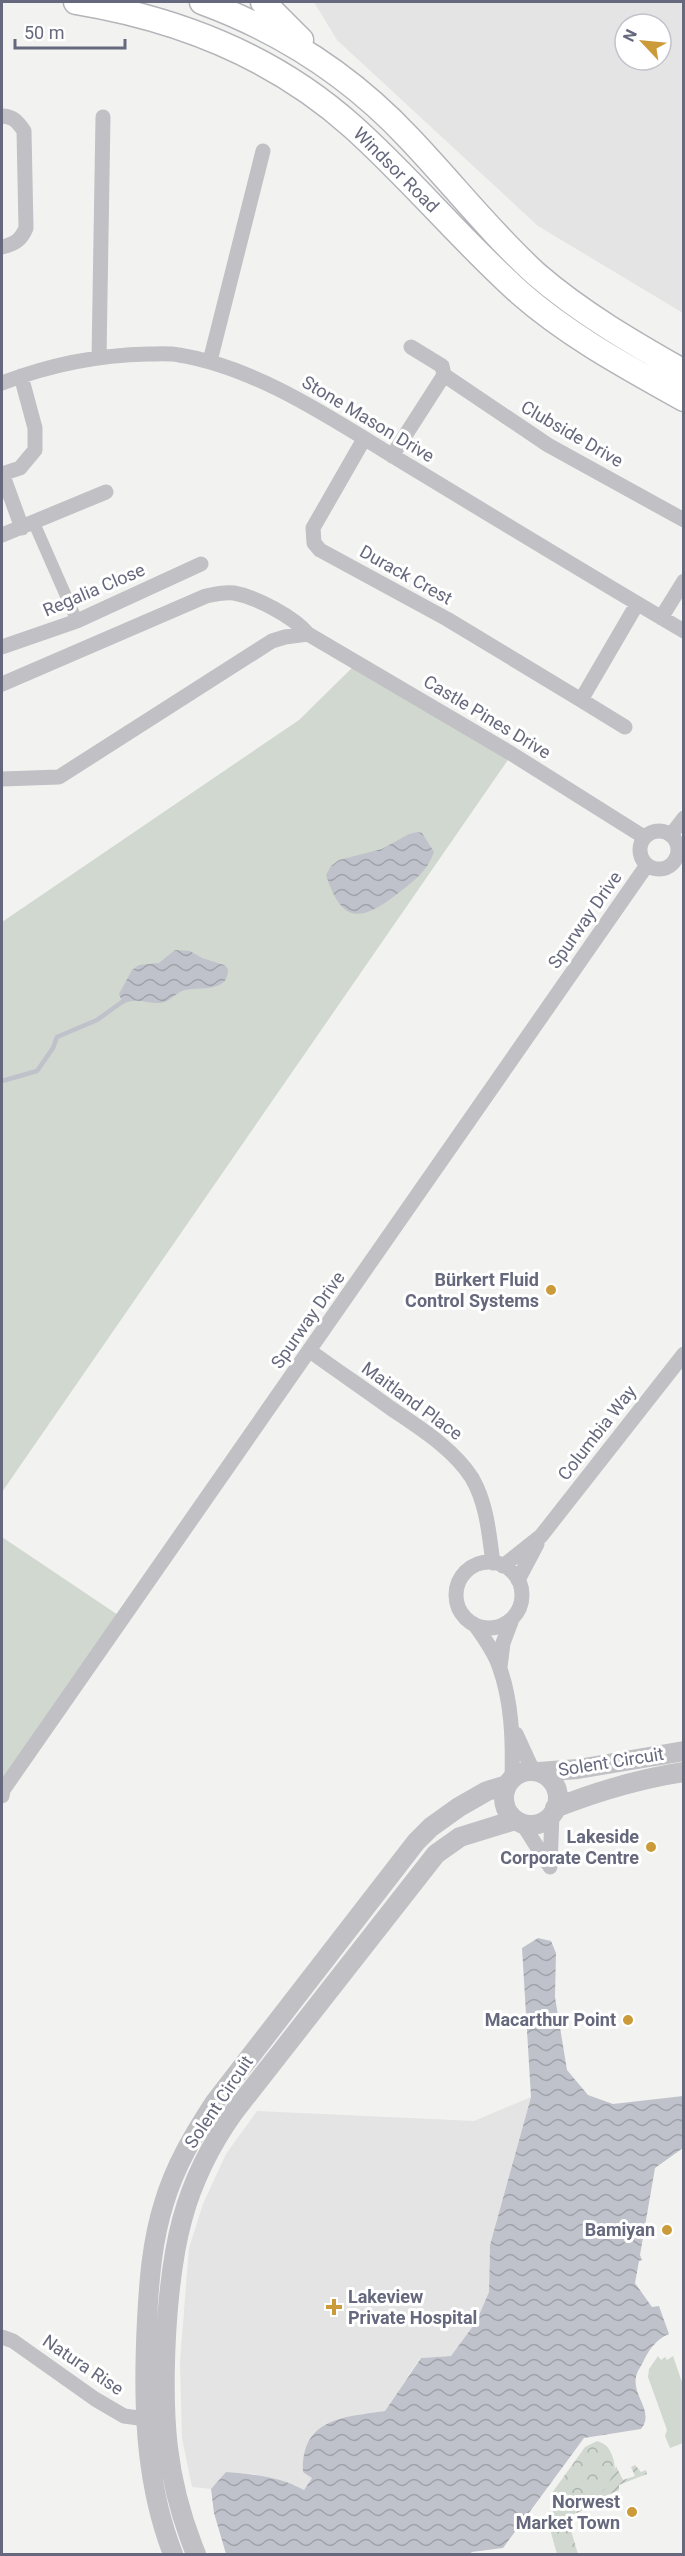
<svg xmlns="http://www.w3.org/2000/svg" width="685" height="2556" viewBox="0 0 685 2556" font-family="Roboto,sans-serif">
	<defs>
		<pattern id="forest-crowns" width="20" height="18" patternUnits="userSpaceOnUse" patternTransform="scale(1.5)"><rect width="20" height="18" fill="#d0d8d0"/><path d="M2 6a3 3 0 1 1 6 0M12 15a3 3 0 1 1 6 0" fill="none" stroke="#adb3ae"/></pattern>
		<pattern id="garden-furrows" width="10" height="10" patternUnits="userSpaceOnUse" patternTransform="scale(1.5)"><rect width="10" height="10" fill="#d0d8d0"/><path d="M-1 1l2-2M0 10L10 0M9 11l2-2" fill="none" stroke="#adb3ae"/></pattern>
		<pattern id="water-waves" width="16" height="10" patternUnits="userSpaceOnUse" patternTransform="scale(1.5)"><rect width="16" height="10" fill="#bfc2ca"/><path d="M0 5q4-4 8 0t8 0" fill="none" stroke="#9fa2a9"/></pattern>
	</defs>
	<rect width="100%" height="100%" fill="#f2f3f0"/>
	<path fill="#e3e4e3" fill-rule="evenodd" d="M 314,2 L 683,2 L 683,313 L 538,226 L 337,40 ZM 625,24 L 661,24 L 661,60 L 625,60 Z
		M 531,2097 L 490,2245 L 489,2292 L 476,2322 L 451,2356 L 420,2358 L 385,2411 L 354,2415 L 304,2490 L 295,2485 L 253,2474 L 226,2472 L 211,2489 L 192,2487 L 182,2438 L 180,2362 L 189,2248 L 203,2204 L 226,2154 L 257,2111 L 474,2121 Z"/>
	<path fill="#d0d8d0" d="M 358,662 L 512,754 L 2,1492 L 2,922 L 299,720 Z
		M 2,1537 L 124,1619 L 2,1783 Z
		M 658,2356 L 661,2360 L 665,2357 L 667,2360 L 673,2356 L 683,2385 L 683,2443 L 670,2448 L 665,2436 L 667,2430 L 648,2377 L 649,2369 Z"/>
	<path fill="url(#forest-crowns)" d="M 597,2441 C 607,2444 610,2449 613,2458 C 623,2487 588,2504 567,2517 L 578,2554 L 557,2554 L 550,2529 L 561,2525 L 558,2516 L 553,2518 L 552,2493 L 585,2447 Z"/>
	<path fill="url(#garden-furrows)" d="M 635,2465 L 641,2472 L 646,2470 L 647,2474 L 619,2485 L 619,2490 L 603,2497 L 601,2503 L 567,2517 C 593,2501 606,2496 616,2466 L 623,2480 L 635,2476 L 631,2467 Z"/>
	<path fill="url(#water-waves)" d="M 418,832 L 422,833 L 434,852 C 427,871 416,879 401,891 C 363,921 343,927 326,875 L 331,866 L 339,860 L 382,849 L 409,834 Z
		M 175,950 L 190,951 L 202,958 L 224,965 L 228,969 C 228,995 198,985 182,991 C 175,994 169,1002 161,1003 C 148,1004 135,997 123,1004 L 119,994 L 132,970 L 139,965 L 159,963 Z
		M 538,1938 L 551,1941 L 556,1953 L 555,1997 L 567,2070 L 588,2095 L 613,2104 L 683,2096 L 683,2148 L 655,2168 L 640,2255 L 642,2260 L 639,2261 L 635,2283 L 652,2307 L 659,2306 L 669,2334 C 657,2339 650,2348 644,2360 C 642,2365 637,2371 636,2377 C 632,2396 655,2412 641,2429 L 584,2438 L 503,2548 L 472,2552 L 469,2554 L 226,2554 L 214,2513 L 211,2489 L 226,2472 C 252,2474 281,2477 304,2490 L 312,2478 L 303,2472 C 301,2418 344,2417 385,2411 L 421,2358 L 451,2356 L 476,2322 L 489,2292 L 490,2245 L 531,2097 L 522,1948 Z"/>
	<g fill="none" stroke-linecap="round" stroke-linejoin="round">
		<path stroke="#bfc2ca" stroke-width="4.5" d="M 2,1081 L 37,1071 L 53,1048 L 57,1037 L 97,1020 L 122,1002"/>
		<g stroke="#b3b4b9" stroke-width="27">
			<path id="primary" d="M 76,2 C 179,19 274,56 353,127 C 411,179 462,241 520,293 C 569,336 627,367 684,399
				M 202,2 C 281,31 351,76 409,138 C 452,183 490,232 536,274 C 581,313 633,343 684,372
				M 263,2 L 301,40"/>
		</g>
		<path stroke="#c0c0c5" stroke-width="12" d="M 34,523 L 77,621"/>
		<path stroke="#c0c0c5" stroke-width="15" d="M 2,116 C 13,116 18,122 24,131 L 26,228 C 21,240 15,244 2,247
			M 99,358 L 103,117
			M 210,361 L 263,151
			M 444,375 L 548,445 L 684,520
			M 2,383 C 49,365 97,355 148,354 C 158,354 169,353 179,355 C 261,368 341,425 411,467 C 502,522 592,577 684,631
			M 364,439 L 313,528 L 314,543 L 320,550 L 447,619 L 581,700 L 637,604
			M 392,456 L 444,375 L 442,366 L 411,347
			M 2,473 L 22,528
			M 2,474 L 20,468 L 35,450 L 35,428 L 21,376
			M 2,535 L 106,492
			M 661,618 L 684,581
			M 2,647 L 77,621 L 201,564
			M 2,684 L 206,596 C 215,594 224,592 234,593 C 256,597 294,617 308,634 L 512,754 L 644,837
			M 581,700 L 625,727
			M 2,779 L 59,777 L 272,641 L 285,637 L 308,634
			M640 850a19 19 0 1 1 38 0a19 19 0 1 1-38 0Z
			M 671,835 L 684,818
			M 310,1351 C 336,1370 363,1388 389,1407 C 418,1427 453,1448 472,1478 C 487,1504 489,1534 493,1563
			M456 1595a33 33 0 1 1 66 0a33 33 0 1 1-66 0Z
			M 503,1566 L 541,1536 L 684,1354
			M 518,1580 L 537,1544
			M 475,1625 C 484,1638 494,1651 499,1666 C 512,1701 513,1741 512,1778
			M 500,1667 L 503,1643 L 512,1619
			M 516,1734 L 533,1771
			M 2,1796 L 3,1790 L 647,865
			M 522,1823 L 548,1864
			M 550,1867 L 552,1814
			M 2,2337 L 13,2341 L 95,2399 L 124,2416 L 146,2419"/>
		<path stroke="#c0c0c5" stroke-width="20" d="M504 1798a27 27 0 1 1 54 0a27 27 0 1 1-54 0Z
			M 539,1772 L 578,1769 L 684,1751
			M 555,1808 C 598,1791 638,1779 684,1772
			M 173,2554 C 144,2480 143,2399 147,2320 C 149,2281 152,2241 164,2203 C 175,2166 194,2134 215,2102 L 416,1842 L 431,1827 L 459,1807 L 487,1791 L 507,1785
			M 196,2554 C 165,2479 162,2416 166,2336 C 171,2249 182,2185 234,2112 L 436,1854 L 460,1837 L 515,1820"/>
		<use href="#primary" stroke="#fff" stroke-width="24"/>
	</g>
	<g fill="#cb9b39" stroke="#fff" stroke-width="2">
		<circle cx="551" cy="1290" r="6"/>
		<circle cx="651" cy="1847" r="6"/>
		<circle cx="628" cy="2020" r="6"/>
		<circle cx="667" cy="2230" r="6"/>
		<path d="M331 2298h6v6h6v6h-6v6h-6v-6h-6v-6h6z"/>
		<circle cx="632" cy="2512" r="6"/>
	</g>
	<g text-anchor="middle" stroke-width="6" stroke-linejoin="round" paint-order="stroke">
		<g font-size="18" fill="#66697d" stroke="#fff">
			<text transform="translate(396 170) rotate(45)" y="6">Windsor Road</text>
			<text transform="translate(368 419) rotate(31)" y="6">Stone Mason Drive</text>
			<text transform="translate(572 434) rotate(30)" y="6">Clubside Drive</text>
			<text transform="translate(406 575) rotate(29)" y="6">Durack Crest</text>
			<text transform="translate(94 590) rotate(-23)" y="6">Regalia Close</text>
			<text transform="translate(487 717) rotate(31)" y="6">Castle Pines Drive</text>
			<text transform="translate(585 920) rotate(-55)" y="6">Spurway Drive</text>
			<text transform="translate(308 1320) rotate(-55)" y="6">Spurway Drive</text>
			<text transform="translate(412 1401) rotate(36)" y="6">Maitland Place</text>
			<text transform="translate(597 1433) rotate(-52)" y="6">Columbia Way</text>
			<text transform="translate(611 1762) rotate(-9)" y="6">Solent Circuit</text>
			<text transform="translate(219 2102) rotate(-56)" y="6">Solent Circuit</text>
			<text transform="translate(83 2365) rotate(34)" y="6">Natura Rise</text>
		</g>
		<g font-size="18" font-weight="bold" fill="#66697d" stroke="#fff" text-anchor="end">
			<text x="539" y="1286">Bürkert Fluid<tspan x="539" dy="21">Control Systems</tspan></text>
			<text x="639" y="1843">Lakeside<tspan x="639" dy="21">Corporate Centre</tspan></text>
			<text x="616" y="2026">Macarthur Point</text>
			<text x="655" y="2236">Bamiyan</text>
			<text x="348" y="2303" text-anchor="start">Lakeview<tspan x="348" dy="21">Private Hospital</tspan></text>
			<text x="620" y="2508">Norwest<tspan x="620" dy="21">Market Town</tspan></text>
		</g>
	</g>
	<rect width="685" height="2556" fill="none" stroke="#66697d" stroke-width="6"/>
	<g transform="translate(643 42) rotate(296)"><circle r="28" fill="#ffffff" stroke="#c2c3cb" stroke-width="1.5"/>
	<path d="M0-4.5L10 22L0 15L-10 22Z" fill="#cb9b39"/>
	<text y="-9" font-size="16" font-weight="bold" text-anchor="middle" fill="#66697d">N</text>
	</g>
	<path d="M15 39v9h110v-9" fill="none" stroke="#66697d" stroke-width="3"/>
	<text x="24" y="39" font-size="18" fill="#66697d" stroke="#ffffff" stroke-width="4.5" paint-order="stroke">50 m</text>
</svg>
